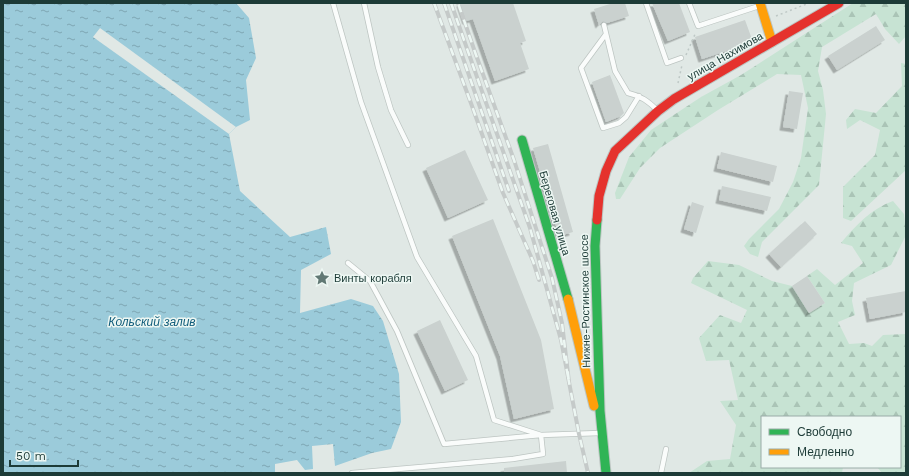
<svg xmlns="http://www.w3.org/2000/svg" width="909" height="476" viewBox="0 0 909 476" font-family="'Work Sans',sans-serif">
	<defs>
		<pattern id="forest-firs" width="22" height="20" patternUnits="userSpaceOnUse"><rect width="22" height="20" fill="#c7e3d3"/><path d="M5 1l3.5 6h-7zM16 11l3.5 6h-7z" fill="#aac4b6"/></pattern>
		<pattern id="water-ripples" width="26" height="14" patternUnits="userSpaceOnUse"><rect width="26" height="14" fill="#9bcbda"/><path d="M2 4q2-2 4 0t4 0M15 11q2-2 4 0t4 0" fill="none" stroke="#7ea6b2"/></pattern>
		<filter id="shadow"><feDropShadow dx="-3.5" dy="3.5" stdDeviation="0" flood-color="#0004"/></filter>
	</defs>
	<rect width="100%" height="100%" fill="#e0e8e5"/>
	<path fill="url(#forest-firs)" d="M 853,3 L 906,3 L 906,36 L 899,44 L 885,29 L 876,14 L 822,47 L 818,71 L 823,90 L 826,114 L 819,185 L 762,242 L 758,257 L 750,254 L 744,246 L 749,239 L 779,209 L 793,182 L 801,158 L 808,108 L 801,75 L 777,74 L 718,110 L 660,148 L 640,168 L 620,199 L 616,199 L 615,193 L 629,157 L 651,130 L 701,97 L 741,75 Z
		M 901,63 L 906,64 L 906,170 L 851,221 L 843,218 L 843,187 L 875,155 L 880,130 L 860,120 L 847,129 L 846,120 L 855,109 L 876,113 L 902,86 Z
		M 893,201 L 904,214 L 906,235 L 891,265 L 854,283 L 852,301 L 855,315 L 838,322 L 849,344 L 864,343 L 872,346 L 883,335 L 906,334 L 906,473 L 882,473 L 877,467 L 900,467 L 900,417 L 762,417 L 762,467 L 843,467 L 842,473 L 689,473 L 707,461 L 730,459 L 736,425 L 720,401 L 738,400 L 729,360 L 706,361 L 699,338 L 720,315 L 741,323 L 747,310 L 691,283 L 693,278 L 708,261 L 739,265 L 772,281 L 792,286 L 809,313 L 825,303 L 807,276 L 817,269 L 835,285 L 863,263 L 852,246 L 841,243 C 856,225 871,209 893,201 Z"/>
	<path fill="url(#water-ripples)" d="M 3,3 L 236,3 L 249,18 L 256,58 L 246,80 L 250,120 L 236,127 L 229,134 L 240,191 L 290,237 L 326,227 L 331,254 L 301,270 L 300,313 L 351,299 L 373,306 L 383,321 L 399,374 L 401,422 L 391,449 L 372,453 L 335,466 L 333,444 L 312,446 L 313,469 L 305,470 L 297,460 L 275,464 L 275,473 L 3,473 Z"/>
	<path fill="#e0e8e5" d="M 100,28 L 236,127 L 229,134 L 93,37 Z"/>
	<path fill="#cad1cf" filter="url(#shadow)" d="M 460,3 L 513,3 L 526,41 L 520,43 L 529,69 L 495,81 L 473,19 L 466,21 Z
		M 613,3 L 625,3 L 629,16 L 607,23 L 603,21 L 599,25 L 594,9 Z
		M 652,3 L 679,3 L 690,32 L 668,41 Z
		M 745,20 L 753,42 L 702,59 L 695,37 Z
		M 876,26 L 885,40 L 837,70 L 828,56 Z
		M 610,75 L 624,113 L 621,116 L 606,122 L 592,82 Z
		M 789,91 L 803,93 L 797,129 L 783,127 Z
		M 548,144 L 573,232 L 559,236 L 533,148 Z
		M 465,150 L 488,200 L 448,218 L 426,168 Z
		M 721,152 L 777,166 L 773,182 L 717,168 Z
		M 722,186 L 771,197 L 767,211 L 719,200 Z
		M 692,202 L 704,206 L 696,233 L 684,229 Z
		M 493,219 L 541,340 L 554,409 L 514,419 L 500,356 L 452,236 Z
		M 805,221 L 817,234 L 781,267 L 769,254 Z
		M 807,276 L 825,303 L 809,313 L 792,286 Z
		M 906,291 L 906,312 L 870,319 L 866,298 Z
		M 440,320 L 468,380 L 445,391 L 417,331 Z
		M 566,461 L 567,473 L 504,473 L 504,468 Z"/>
	<g fill="none" stroke-linecap="round" stroke-linejoin="round">
		<g stroke="#bdc5c2" stroke-width="6">
			<path id="lane" d="M 333,3 L 361,102 L 417,257 L 476,356 L 494,420 L 541,435 L 543,454 L 513,459 L 352,473
				M 364,3 L 378,67 L 391,110 L 408,145
				M 646,3 L 667,63 L 681,58
				M 689,3 L 698,26 L 759,6
				M 604,25 L 615,71 L 628,93 C 641,96 648,101 657,110
				M 606,34 L 581,68 L 603,128 L 619,123 L 626,117 L 639,96
				M 348,263 L 370,281 L 397,331 L 444,444 L 541,435 L 600,433
				M 661,473 L 666,449"/>
		</g>
		<g stroke="#bcc5c2" stroke-width="11">
			<path id="fast" d="M 522,140 L 568,299
				M 597,220 L 595,246 L 600,411 L 606,473"/>
		</g>
		<g stroke="#bcc5c2" stroke-width="11">
			<path id="slow" d="M 760,3 L 772,42
				M 568,299 L 594,406"/>
		</g>
		<g stroke="#bcc5c2" stroke-width="11">
			<path id="jam" d="M 597,220 L 599,196 L 606,171 L 615,151 L 658,111 L 674,99 L 839,3"/>
		</g>
		<path stroke="#bec8c6" stroke-width="1.5" stroke-dasharray="2 3" stroke-linecap="butt" d="M 776,16 L 809,3
			M 686,55 L 696,32
			M 678,83 L 682,65"/>
		<use href="#lane" stroke="#fafcfb" stroke-width="4.5"/>
		<use href="#fast" stroke="#30b455" stroke-width="9"/>
		<use href="#slow" stroke="#ff9f0a" stroke-width="9"/>
		<use href="#jam" stroke="#e5322d" stroke-width="9"/>
		<g stroke="#c5cac9" stroke-width="4">
			<path id="rail" d="M 434,3 L 472,106 L 503,193 L 533,261 L 539,280
				M 444,3 L 509,191
				M 451,3 L 530,228 L 561,340 L 569,382 L 562,323 L 552,278 L 514,160 L 476,55 L 458,3
				M 568,377 L 579,434 L 588,473"/>
		</g>
		<use href="#rail" stroke="#edf7f3" stroke-width="2.5" stroke-dasharray="8" stroke-linecap="butt"/>
	</g>
	<defs>
		<g id="sight-bare" transform="scale(1.2)"><path d="M0-6L1.8-2.2L6-1.7L2.9 1.2L3.7 5.4L0 3.3L-3.7 5.4L-2.9 1.2L-6-1.7L-1.8-2.2Z" fill="#617874" stroke="#edf7f3" stroke-width="2.5" paint-order="stroke"/></g>
	</defs>
	<g fill-rule="evenodd">
		<use href="#sight-bare" x="322" y="278"/>
	</g>
	<g text-anchor="middle" stroke-width="3" stroke-linejoin="round" paint-order="stroke">
		<g font-size="11" fill="#1d3b37" stroke="#edf7f3">
			<text transform="translate(725 56) rotate(-30)" y="4">улица Нахимова</text>
			<text transform="translate(555 213) rotate(74)" y="4">Береговая улица</text>
			<text transform="translate(585 301) rotate(-91)" y="4">Нижне-Ростинское шоссе</text>
		</g>
		<g font-size="11" fill="#1d3b37" stroke="#edf7f3" text-anchor="start">
			<text x="334" y="282">Винты корабля</text>
		</g>
		<g font-size="12" font-style="italic" fill="#125e7c" stroke="#edf7f3">
			<text x="152" y="326">Кольский залив</text>
		</g>
	</g>
	<rect width="909" height="476" fill="none" stroke="#1d3b37" stroke-width="8"/>
	<rect x="761" y="416" width="140" height="52" fill="#edf7f3" stroke="#9aaca8"/>
	<rect x="769" y="429" width="20" height="6" fill="#30b455" stroke="#9aaca8"/>
	<text x="797" y="436" font-size="12" fill="#1d3b37">Свободно</text>
	<rect x="769" y="449" width="20" height="6" fill="#ff9f0a" stroke="#9aaca8"/>
	<text x="797" y="456" font-size="12" fill="#1d3b37">Медленно</text>
	<path d="M10 460v6h68v-6" fill="none" stroke="#1d3b37" stroke-width="2"/>
	<text x="16" y="460" font-size="12" fill="#1d3b37" stroke="#edf7f3" stroke-width="3" paint-order="stroke">50 m</text>
</svg>
